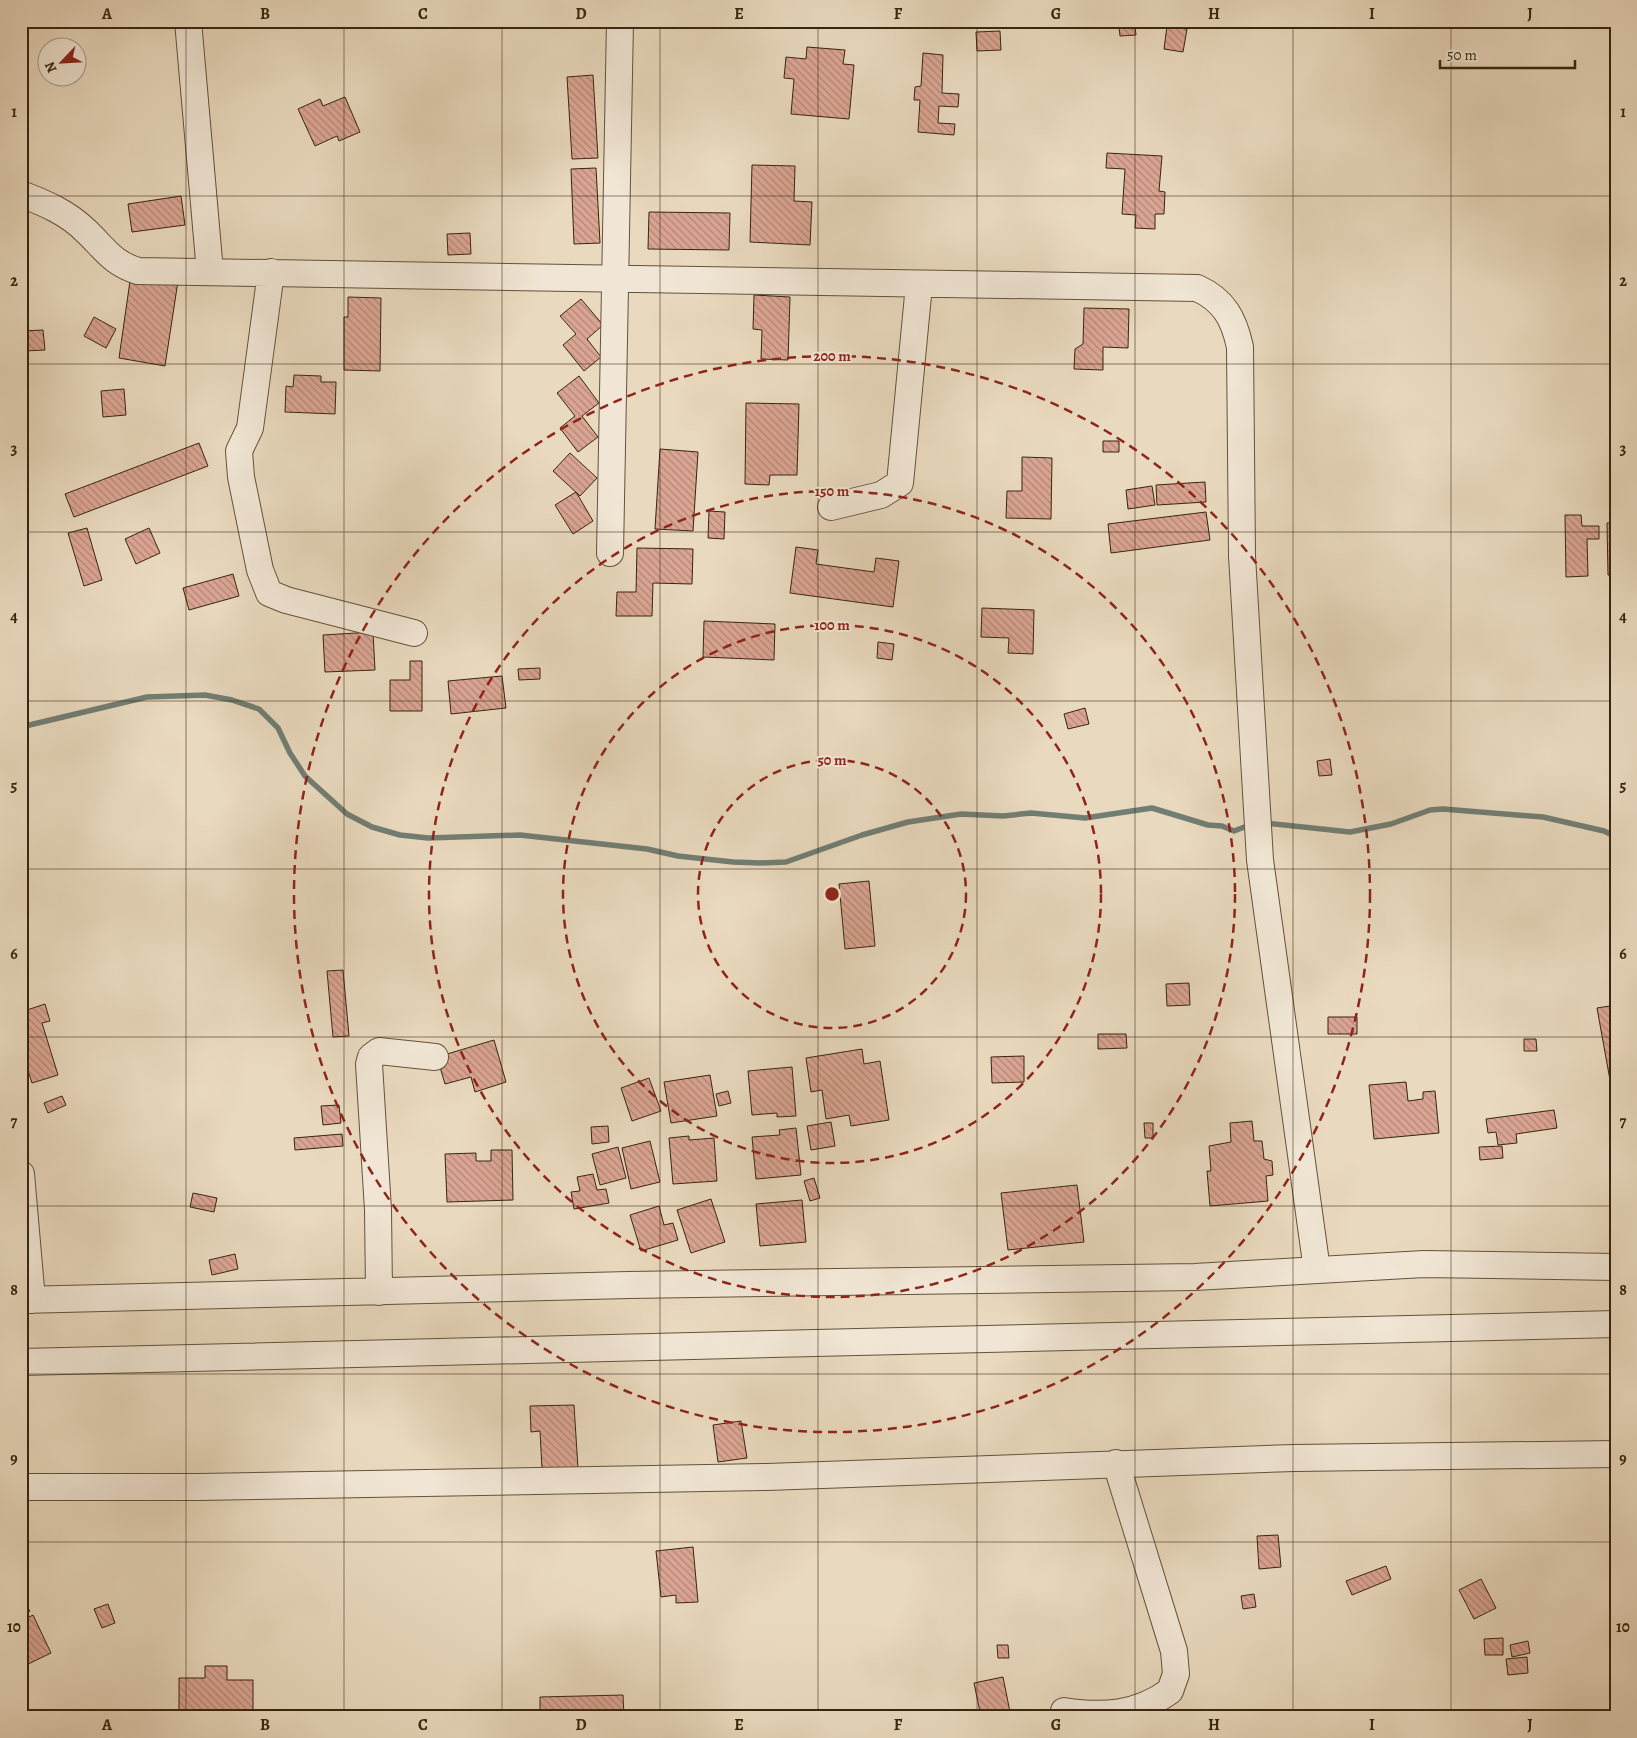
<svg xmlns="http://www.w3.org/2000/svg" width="1637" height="1738" viewBox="0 0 1637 1738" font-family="Alegreya,serif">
	<defs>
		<pattern id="building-back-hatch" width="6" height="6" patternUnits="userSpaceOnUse" patternTransform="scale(1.25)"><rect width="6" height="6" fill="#dba593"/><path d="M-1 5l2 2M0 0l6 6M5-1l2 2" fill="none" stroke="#b28676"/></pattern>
	</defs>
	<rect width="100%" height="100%" fill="#e9d9be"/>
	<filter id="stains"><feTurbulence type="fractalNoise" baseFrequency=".004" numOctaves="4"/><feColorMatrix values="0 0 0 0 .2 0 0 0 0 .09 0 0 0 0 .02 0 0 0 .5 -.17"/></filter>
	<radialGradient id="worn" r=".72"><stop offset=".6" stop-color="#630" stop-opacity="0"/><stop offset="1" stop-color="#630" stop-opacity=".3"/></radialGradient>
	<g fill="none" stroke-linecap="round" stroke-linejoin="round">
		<path stroke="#717e73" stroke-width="5.5" d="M 21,727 L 147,697 L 205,695 L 232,700 L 259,709 L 278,728 L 290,753 L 305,776 L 347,814 L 372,827 L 400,835 L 428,838 L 520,835 L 647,849 L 678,856 L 733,862 L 760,863 L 786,862 L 862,835 L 908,822 L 961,814 L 1003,816 L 1031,813 L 1085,818 L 1152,808 L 1208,825 L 1222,826 L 1234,831 L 1247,826
			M 1266,823 L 1350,832 L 1391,824 L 1430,810 L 1443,809 L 1543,817 L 1604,831 L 1616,837"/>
	</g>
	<path fill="url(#building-back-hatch)" stroke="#37250f" d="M 1135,26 L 1136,35 L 1120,36 L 1119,27 Z
		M 1167,26 L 1187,29 L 1183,52 L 1164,49 Z
		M 1000,31 L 1001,50 L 977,51 L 976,32 Z
		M 807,47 L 845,50 L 843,64 L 854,65 L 849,119 L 791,114 L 794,79 L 784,78 L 786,57 L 806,59 Z
		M 923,53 L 943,55 L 942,93 L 959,94 L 958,107 L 939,106 L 938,123 L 955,124 L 954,135 L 918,132 L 920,100 L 914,100 L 915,87 L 921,86 Z
		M 593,75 L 598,158 L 572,159 L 567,77 Z
		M 345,97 L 360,132 L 339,141 L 337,136 L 315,146 L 298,109 L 320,99 L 323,106 Z
		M 1107,153 L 1162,156 L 1159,191 L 1165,192 L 1164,214 L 1155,214 L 1155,229 L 1135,228 L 1136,215 L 1122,214 L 1125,169 L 1106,168 Z
		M 752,165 L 795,166 L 794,201 L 812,202 L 810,245 L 750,242 Z
		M 596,168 L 600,243 L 574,244 L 571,169 Z
		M 181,196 L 185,225 L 132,232 L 128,204 Z
		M 649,212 L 730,213 L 729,250 L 648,249 Z
		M 470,233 L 471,254 L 448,255 L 447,234 Z
		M 131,274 L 178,281 L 165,366 L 119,358 Z
		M 754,295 L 790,297 L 788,360 L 761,359 L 762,330 L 753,329 Z
		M 348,297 L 381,298 L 380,371 L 344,370 L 344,317 L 348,317 Z
		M 581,299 L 603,325 L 587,339 L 601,357 L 584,371 L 563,345 L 576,334 L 560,316 Z
		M 1084,308 L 1129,309 L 1128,348 L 1103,347 L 1103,370 L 1074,369 L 1075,349 L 1083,344 Z
		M 94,317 L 116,329 L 106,348 L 84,336 Z
		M 43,330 L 45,350 L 23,351 L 22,331 Z
		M 294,375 L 321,376 L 321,382 L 336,382 L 335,414 L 285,412 L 286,386 L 293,387 Z
		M 579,376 L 599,403 L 582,416 L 598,437 L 578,452 L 560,428 L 575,416 L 557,393 Z
		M 124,389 L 126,415 L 103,417 L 101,391 Z
		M 746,403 L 799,404 L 797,475 L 770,475 L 769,485 L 745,484 Z
		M 1103,441 L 1119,441 L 1119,452 L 1103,452 Z
		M 199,443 L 208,466 L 74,517 L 65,494 Z
		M 660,449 L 698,452 L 693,531 L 655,529 Z
		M 570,453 L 597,478 L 580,496 L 553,471 Z
		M 1022,457 L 1052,458 L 1051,519 L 1006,518 L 1007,491 L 1022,491 Z
		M 1205,482 L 1206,502 L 1157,505 L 1156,485 Z
		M 1152,486 L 1155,505 L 1128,509 L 1126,490 Z
		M 576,492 L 593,521 L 573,534 L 555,505 Z
		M 709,511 L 725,512 L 724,539 L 708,538 Z
		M 1206,512 L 1210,540 L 1111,553 L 1108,524 Z
		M 1565,515 L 1581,515 L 1582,526 L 1599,526 L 1599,539 L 1587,539 L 1588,576 L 1566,577 Z
		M 1607,523 L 1616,523 L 1616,575 L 1608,575 Z
		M 87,528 L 102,580 L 84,586 L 68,533 Z
		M 149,528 L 160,553 L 136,564 L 125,539 Z
		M 796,547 L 818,550 L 816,564 L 874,572 L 876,558 L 899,561 L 893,607 L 790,593 Z
		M 637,548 L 693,549 L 692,584 L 653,583 L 652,616 L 616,616 L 617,592 L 636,592 Z
		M 233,574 L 239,596 L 189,610 L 183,588 Z
		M 982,608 L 1034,610 L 1033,654 L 1008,653 L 1009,638 L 981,637 Z
		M 704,621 L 775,624 L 774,660 L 703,657 Z
		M 373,632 L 375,670 L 325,672 L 323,635 Z
		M 878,642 L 894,644 L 892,660 L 877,658 Z
		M 410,661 L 422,661 L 422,711 L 390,711 L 390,680 L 410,680 Z
		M 540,668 L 540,679 L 519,680 L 518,669 Z
		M 502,676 L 506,708 L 451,714 L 448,681 Z
		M 1085,708 L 1089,724 L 1068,729 L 1064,714 Z
		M 1330,759 L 1332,775 L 1319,776 L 1317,761 Z
		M 869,881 L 875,946 L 845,949 L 839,884 Z
		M 343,970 L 349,1036 L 333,1037 L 327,971 Z
		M 1189,983 L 1190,1005 L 1167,1006 L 1166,984 Z
		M 45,1004 L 50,1021 L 42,1023 L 58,1075 L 32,1083 L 21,1049 L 21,1012 Z
		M 1616,1005 L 1616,1079 L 1610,1080 L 1597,1008 Z
		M 1328,1017 L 1357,1017 L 1357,1034 L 1328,1034 Z
		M 1098,1034 L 1126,1034 L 1127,1048 L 1098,1049 Z
		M 1524,1039 L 1536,1039 L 1537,1051 L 1524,1051 Z
		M 494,1040 L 506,1082 L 475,1092 L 471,1077 L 445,1084 L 437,1057 Z
		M 862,1049 L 864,1064 L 880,1061 L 889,1120 L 851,1126 L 849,1115 L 826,1119 L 822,1090 L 811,1092 L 806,1058 Z
		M 1024,1056 L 1024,1082 L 992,1083 L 991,1057 Z
		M 792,1067 L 796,1116 L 777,1117 L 777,1113 L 752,1115 L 748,1071 Z
		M 710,1075 L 717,1116 L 671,1123 L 664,1082 Z
		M 649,1078 L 661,1111 L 632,1121 L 621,1088 Z
		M 1406,1082 L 1408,1101 L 1423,1099 L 1423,1092 L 1435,1091 L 1439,1133 L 1374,1139 L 1369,1085 Z
		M 728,1091 L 731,1103 L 719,1106 L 716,1094 Z
		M 62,1096 L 66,1105 L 48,1113 L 44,1103 Z
		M 339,1105 L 341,1123 L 323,1125 L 321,1106 Z
		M 1554,1110 L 1557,1128 L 1516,1134 L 1517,1143 L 1498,1145 L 1496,1132 L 1488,1133 L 1486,1119 Z
		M 1252,1121 L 1254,1141 L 1262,1141 L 1264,1159 L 1272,1161 L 1273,1175 L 1266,1176 L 1268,1201 L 1210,1206 L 1207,1171 L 1211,1171 L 1209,1146 L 1231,1142 L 1230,1123 Z
		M 831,1122 L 835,1146 L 811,1150 L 807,1126 Z
		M 1144,1123 L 1153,1123 L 1153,1138 L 1145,1138 Z
		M 608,1126 L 609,1142 L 592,1144 L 591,1127 Z
		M 796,1128 L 801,1175 L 756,1179 L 752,1137 L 780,1135 L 779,1130 Z
		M 342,1134 L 343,1146 L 295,1150 L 294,1138 Z
		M 689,1136 L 689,1140 L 714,1138 L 717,1181 L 673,1184 L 669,1138 Z
		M 650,1141 L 660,1182 L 631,1189 L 622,1148 Z
		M 1502,1146 L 1503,1158 L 1480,1160 L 1479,1147 Z
		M 618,1147 L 626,1178 L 600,1185 L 592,1154 Z
		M 491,1150 L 512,1150 L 513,1200 L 447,1202 L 445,1154 L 476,1153 L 476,1161 L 491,1161 Z
		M 593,1174 L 597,1190 L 606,1189 L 609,1203 L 574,1209 L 571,1192 L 580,1191 L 577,1177 Z
		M 814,1178 L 820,1198 L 810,1201 L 804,1181 Z
		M 1077,1185 L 1084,1242 L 1008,1250 L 1001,1193 Z
		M 193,1193 L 217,1198 L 214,1212 L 190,1207 Z
		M 711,1199 L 725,1242 L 691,1253 L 677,1210 Z
		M 802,1200 L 806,1242 L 760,1246 L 756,1204 Z
		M 659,1206 L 664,1225 L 673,1223 L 678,1240 L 641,1251 L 630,1215 Z
		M 235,1254 L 238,1269 L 212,1275 L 209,1260 Z
		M 574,1405 L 578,1468 L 542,1469 L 540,1431 L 531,1432 L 530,1406 Z
		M 741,1421 L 747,1458 L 718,1462 L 713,1425 Z
		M 1278,1535 L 1281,1567 L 1259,1569 L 1257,1536 Z
		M 693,1547 L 698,1602 L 676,1603 L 676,1595 L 661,1597 L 656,1551 Z
		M 1386,1566 L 1391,1579 L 1352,1595 L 1346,1581 Z
		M 1481,1579 L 1496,1608 L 1474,1619 L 1459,1590 Z
		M 1254,1594 L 1256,1607 L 1243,1609 L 1241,1596 Z
		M 21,1598 L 30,1611 L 21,1616 Z
		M 108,1604 L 115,1623 L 102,1628 L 94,1609 Z
		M 33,1615 L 51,1653 L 24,1666 L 21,1658 L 21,1621 Z
		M 1503,1638 L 1503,1655 L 1485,1655 L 1484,1639 Z
		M 1528,1641 L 1530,1653 L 1512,1657 L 1510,1645 Z
		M 997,1645 L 1008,1645 L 1009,1658 L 998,1658 Z
		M 1527,1657 L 1528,1673 L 1508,1675 L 1506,1659 Z
		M 205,1666 L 227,1666 L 227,1680 L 253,1680 L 253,1716 L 179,1715 L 179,1678 L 205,1678 Z
		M 1003,1677 L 1011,1717 L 981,1717 L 974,1683 Z
		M 623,1695 L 624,1717 L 540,1717 L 540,1697 Z
		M 313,1712 L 313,1717 L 294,1717 L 293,1714 Z"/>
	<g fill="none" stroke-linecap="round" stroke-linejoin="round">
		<g stroke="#64523b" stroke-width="28">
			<path id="minor" d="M 188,21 L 210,272
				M 21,194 C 45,203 68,213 86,231 C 105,249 112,263 138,271 C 491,274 844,281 1197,288 C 1224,300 1234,319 1240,347 L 1242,556 L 1260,860 L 1317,1270
				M 271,272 L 250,428 L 239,451 L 241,477 L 260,570 L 269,593 L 286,600 L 414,633
				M 831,507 L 881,495 L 900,483 L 919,285
				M 610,553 L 620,21
				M 21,1174 L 32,1300
				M 379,1292 L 378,1210 L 369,1064 L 371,1057 L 379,1051 L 435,1057
				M 21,1300 L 629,1285 L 1195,1277 L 1424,1264 L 1616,1267
				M 21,1362 L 1616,1324
				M 21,1487 L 199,1487 L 767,1477 L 1294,1458 L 1616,1454
				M 1064,1711 C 1103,1717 1137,1715 1170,1691 L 1176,1674 L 1174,1651 L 1116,1463"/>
		</g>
		<use href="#minor" stroke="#f1e6d5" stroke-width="26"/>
	</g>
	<path fill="none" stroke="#37250f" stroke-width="1" stroke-opacity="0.55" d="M 186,21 L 186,1717M 344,21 L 344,1717M 502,21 L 502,1717M 660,21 L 660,1717M 818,21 L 818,1717M 977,21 L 977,1717M 1135,21 L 1135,1717M 1293,21 L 1293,1717M 1451,21 L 1451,1717M 21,196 L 1616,196M 21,364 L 1616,364M 21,532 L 1616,532M 21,701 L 1616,701M 21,869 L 1616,869M 21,1037 L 1616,1037M 21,1206 L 1616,1206M 21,1374 L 1616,1374M 21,1542 L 1616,1542"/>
	<g fill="none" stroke="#8f2418" stroke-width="2.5" stroke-dasharray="9 6">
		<circle cx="832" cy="894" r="134"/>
		<circle cx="832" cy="894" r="269"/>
		<circle cx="832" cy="894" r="403"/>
		<circle cx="832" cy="894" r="538"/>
	</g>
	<circle cx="832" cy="894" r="8" fill="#8f2418" stroke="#f1e6d5" stroke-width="2.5"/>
	<g font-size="15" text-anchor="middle" font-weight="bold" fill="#8f2418" stroke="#f1e6d5" stroke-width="4" stroke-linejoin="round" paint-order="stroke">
		<text x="832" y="361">200 m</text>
		<text x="832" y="496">150 m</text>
		<text x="832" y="630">100 m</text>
		<text x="832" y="765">50 m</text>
	</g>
	<rect width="1637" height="1738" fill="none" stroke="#e9d9be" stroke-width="55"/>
	<g transform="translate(62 62) rotate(245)"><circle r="24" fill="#f1e6d5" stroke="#a79986"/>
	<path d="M0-4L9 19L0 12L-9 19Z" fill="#8f2418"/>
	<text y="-8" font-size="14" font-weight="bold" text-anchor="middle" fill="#37250f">N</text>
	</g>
	<path d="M1440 60v8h135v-8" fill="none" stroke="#37250f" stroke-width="2.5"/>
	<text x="1447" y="60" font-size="15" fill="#37250f" stroke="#f1e6d5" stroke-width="4" paint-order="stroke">50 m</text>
	<rect x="28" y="28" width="1582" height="1682" fill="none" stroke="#37250f" stroke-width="2"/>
	<g font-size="16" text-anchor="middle" font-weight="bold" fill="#37250f">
		<text x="107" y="19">A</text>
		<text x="265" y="19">B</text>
		<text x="423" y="19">C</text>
		<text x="581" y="19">D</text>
		<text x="739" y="19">E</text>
		<text x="898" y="19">F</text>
		<text x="1056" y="19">G</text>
		<text x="1214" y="19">H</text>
		<text x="1372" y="19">I</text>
		<text x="1530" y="19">J</text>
		<text x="14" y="117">1</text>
		<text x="1623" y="117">1</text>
		<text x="14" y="286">2</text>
		<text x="1623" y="286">2</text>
		<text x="14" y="454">3</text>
		<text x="1623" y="454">3</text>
		<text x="14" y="622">4</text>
		<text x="1623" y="622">4</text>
		<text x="14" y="791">5</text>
		<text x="1623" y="791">5</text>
		<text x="14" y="959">6</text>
		<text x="1623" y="959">6</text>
		<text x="14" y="1127">7</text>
		<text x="1623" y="1127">7</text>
		<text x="14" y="1295">8</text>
		<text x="1623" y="1295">8</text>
		<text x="14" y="1464">9</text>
		<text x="1623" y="1464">9</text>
		<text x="14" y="1632">10</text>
		<text x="1623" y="1632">10</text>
		<text x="107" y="1730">A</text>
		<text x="265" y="1730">B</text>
		<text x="423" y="1730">C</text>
		<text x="581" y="1730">D</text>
		<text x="739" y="1730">E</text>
		<text x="898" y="1730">F</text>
		<text x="1056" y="1730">G</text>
		<text x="1214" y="1730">H</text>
		<text x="1372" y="1730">I</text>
		<text x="1530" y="1730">J</text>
	</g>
	<rect width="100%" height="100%" filter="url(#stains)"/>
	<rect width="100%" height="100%" fill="url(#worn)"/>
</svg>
